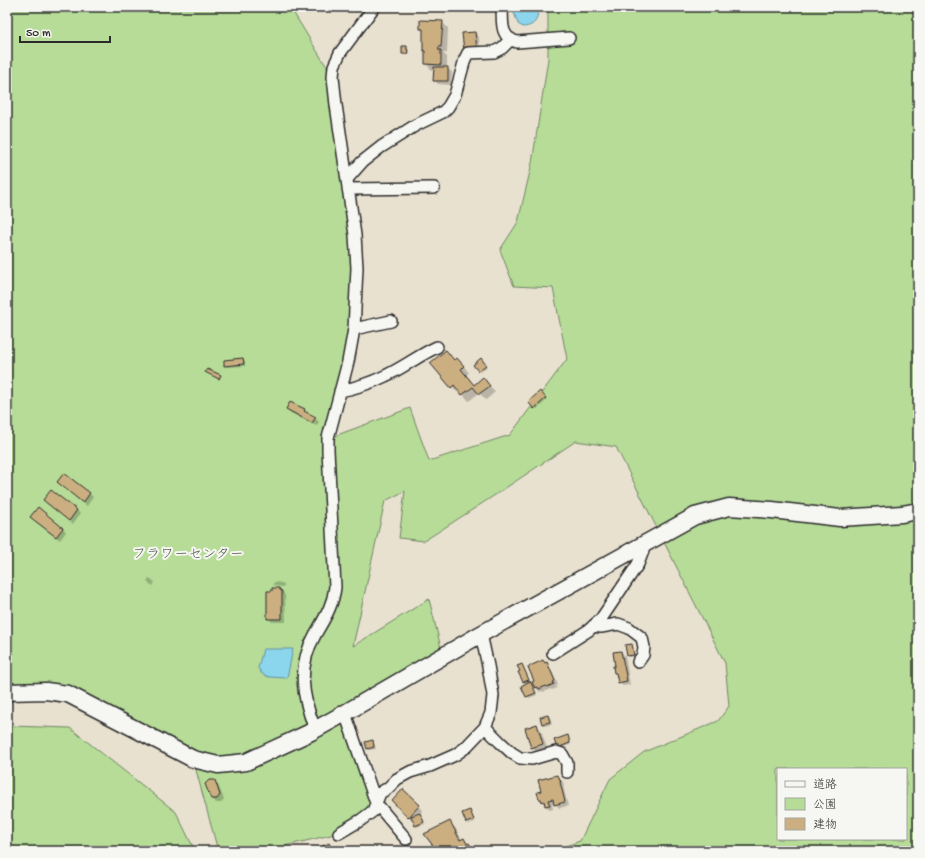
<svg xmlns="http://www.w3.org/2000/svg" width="925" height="858" viewBox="0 0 925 858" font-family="'Gochi Hand','Klee One',sans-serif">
	<rect width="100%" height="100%" fill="#e9e1d0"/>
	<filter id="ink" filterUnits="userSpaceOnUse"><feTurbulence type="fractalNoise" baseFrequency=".025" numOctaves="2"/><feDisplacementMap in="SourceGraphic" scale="8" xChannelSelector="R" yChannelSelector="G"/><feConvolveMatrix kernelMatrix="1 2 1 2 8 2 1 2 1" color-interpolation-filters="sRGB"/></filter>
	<g filter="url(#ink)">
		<path fill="#b6dc98" stroke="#708462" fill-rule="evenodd" d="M 7,7 L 290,7 L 333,77 L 343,148 L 356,306 L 329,438 L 410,408 L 429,461 L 510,435 L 567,359 L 553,288 L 514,286 L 500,250 L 518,222 L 532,163 L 548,59 L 548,7 L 918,7 L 918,851 L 551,851 L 580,841 L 610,779 L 644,752 L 718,721 L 729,706 L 725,663 L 616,447 L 576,441 L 492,497 L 424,541 L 399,538 L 405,491 L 385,501 L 353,646 L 429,599 L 443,656 L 345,713 L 376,803 L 339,833 L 264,851 L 218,851 L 193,759 L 68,694 L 7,692 ZM 778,769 L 906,769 L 906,839 L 778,839 Z
			M 12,726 L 70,728 L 176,812 L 195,851 L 7,851 L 7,727 Z"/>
		<path fill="#8cd6ed" stroke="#65929f" d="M 512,7 L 538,7 C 538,19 536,26 523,27 L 518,24 Z
			M 263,649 L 293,649 L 287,678 L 269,677 L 262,674 L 258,668 Z"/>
		<path fill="#0003" d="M 436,7 L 449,7 L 449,9 L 437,8 Z
			M 442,22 L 448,28 L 447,53 L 443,53 L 447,57 L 447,68 L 452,72 L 451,85 L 438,84 L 434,80 L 435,70 L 432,70 L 426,64 L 426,53 L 424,50 L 424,32 L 421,29 Z
			M 475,33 L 479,37 L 480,53 L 469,54 Z
			M 407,47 L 408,49 L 409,54 L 408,54 L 408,55 L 404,55 L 403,53 Z
			M 446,351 L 455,361 L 463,365 L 469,373 L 466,375 L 474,386 L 489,385 L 495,392 L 486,400 L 479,393 L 469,401 L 460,391 L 458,393 L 452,387 Z
			M 243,359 L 245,361 L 245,366 L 227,367 L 225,365 Z
			M 481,360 L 487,367 L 480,372 L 474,365 Z
			M 540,392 L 547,400 L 537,409 L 530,402 Z
			M 287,409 L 304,410 L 308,414 L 315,418 L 319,422 L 316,426 L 291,413 Z
			M 58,482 L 90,494 L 93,497 L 87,506 Z
			M 48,504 L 77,510 L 80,514 L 73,524 Z
			M 35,521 L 63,528 L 66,532 L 60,540 Z
			M 149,578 L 155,582 L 153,586 L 147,582 Z
			M 274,582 L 282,583 L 284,585 L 284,587 L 275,586 L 273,584 Z
			M 279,589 L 285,595 L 286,622 L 272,622 L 268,618 L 273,592 Z
			M 632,645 L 633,647 L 635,656 L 630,657 L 628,656 Z
			M 621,652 L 625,656 L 630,685 L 623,686 L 619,682 L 618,676 L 615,673 Z
			M 547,663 L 550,667 L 558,685 L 556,686 L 557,688 L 552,690 L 550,689 L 544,692 L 542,691 L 540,692 L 536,688 L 534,683 Z
			M 523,667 L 529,682 L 532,684 L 537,695 L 529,698 L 522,686 L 527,684 L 524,682 Z
			M 548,716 L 550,717 L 552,724 L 545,726 L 543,724 L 541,718 Z
			M 537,726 L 541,730 L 547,748 L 536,751 L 532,747 Z
			M 567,736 L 569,738 L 571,744 L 560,749 L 558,747 Z
			M 372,741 L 374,743 L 376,749 L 369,750 L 368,749 Z
			M 559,778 L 563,782 L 564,786 L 563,786 L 568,806 L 559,808 L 555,803 L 552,804 L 553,809 L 550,810 L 540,799 Z
			M 214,781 L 218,785 L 224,799 L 221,803 L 216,803 L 212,798 Z
			M 403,790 L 423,810 L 419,814 L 421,816 L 425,824 L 417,827 L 413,821 L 393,801 Z
			M 471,813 L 475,822 L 469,824 L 467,823 L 464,814 Z
			M 450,822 L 456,829 L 462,840 L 464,839 L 476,851 L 438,851 Z
			M 329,844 L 336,851 L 315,851 Z"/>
		<path fill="#ccaf81" stroke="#2b2b2b" d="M 420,20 L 443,21 L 441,47 L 439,47 L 438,50 L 441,50 L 441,65 L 425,64 L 425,51 L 423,50 L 423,29 L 420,29 Z
			M 475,32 L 477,49 L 464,51 L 462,33 Z
			M 402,46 L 407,46 L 407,50 L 408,50 L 407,54 L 402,54 Z
			M 434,67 L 448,67 L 448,81 L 433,81 Z
			M 446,350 L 454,360 L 457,358 L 464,366 L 461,369 L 474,385 L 483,377 L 490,386 L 479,394 L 473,387 L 462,395 L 454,385 L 451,388 L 430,363 Z
			M 243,358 L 244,364 L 224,366 L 224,360 Z
			M 481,358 L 486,365 L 478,371 L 473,365 Z
			M 207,369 L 221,375 L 219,379 L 205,372 Z
			M 540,391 L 546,398 L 534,409 L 528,402 Z
			M 290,402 L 305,409 L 304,411 L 316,417 L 312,423 L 286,409 Z
			M 64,473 L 90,493 L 83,503 L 57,482 Z
			M 51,490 L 77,510 L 69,521 L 43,500 Z
			M 38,507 L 63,528 L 56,537 L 30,517 Z
			M 272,588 L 279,588 L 280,590 L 282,591 L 282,619 L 267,619 L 267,591 L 272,591 Z
			M 632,644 L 634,655 L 627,656 L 625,645 Z
			M 621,651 L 627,681 L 618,683 L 616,673 L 614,673 L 613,666 L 615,666 L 613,652 Z
			M 543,660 L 545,663 L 547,662 L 555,681 L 553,682 L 554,684 L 547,687 L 546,686 L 539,689 L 538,687 L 535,688 L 532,682 L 534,681 L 528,667 Z
			M 522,664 L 529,680 L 523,682 L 518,672 L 520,671 L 517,666 Z
			M 530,681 L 536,693 L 526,697 L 521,686 Z
			M 548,715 L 550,722 L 542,724 L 540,717 Z
			M 537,724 L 543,744 L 531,748 L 525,728 Z
			M 568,735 L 570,743 L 557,748 L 554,740 Z
			M 373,740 L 374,747 L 367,749 L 365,742 Z
			M 557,775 L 558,777 L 559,777 L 561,782 L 560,782 L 565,802 L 554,805 L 553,799 L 548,800 L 550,805 L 545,806 L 544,801 L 542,802 L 541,799 L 539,799 L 537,792 L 541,791 L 538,780 Z
			M 209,780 L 215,780 L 220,795 L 217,799 L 211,799 L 205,784 Z
			M 403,789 L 420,805 L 408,818 L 392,801 Z
			M 470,810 L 474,820 L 466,823 L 462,813 Z
			M 420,813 L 424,822 L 415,826 L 411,816 Z
			M 450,821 L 460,840 L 464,838 L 467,844 L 469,843 L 472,848 L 470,849 L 470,851 L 437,851 L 424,834 Z
			M 329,843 L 333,851 L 336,850 L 336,851 L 313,851 Z"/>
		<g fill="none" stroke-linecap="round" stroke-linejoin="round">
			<g stroke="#2b2b2b" stroke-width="14">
				<path id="street" d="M 502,7 C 503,21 499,37 517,42 L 569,38
					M 347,179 L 362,162 L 381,147 L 416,125 L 443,112 L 448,107 L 455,95 L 465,59 L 468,53 L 494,52 L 502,48 L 511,39
					M 348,189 L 434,188
					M 354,329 L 391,321
					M 340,391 C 355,388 371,383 385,376 C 403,368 419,355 437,347
					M 593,626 L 601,627 L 618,624 L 629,628 L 642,638 L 644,647 L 643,655 L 638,662
					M 553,653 L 589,630 L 601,619 L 638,564 L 643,551 L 643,545
					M 345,713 L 376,803 L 406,839
					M 485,727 L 500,742 L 512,753 L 520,758 L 532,759 L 556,752 L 562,754 L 567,763 L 567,772
					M 315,729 C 302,696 297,667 315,635 C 324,619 333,606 335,587 L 328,450 L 328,438 L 348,362 L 354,329 L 357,268 L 355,235 L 336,105 L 333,77 L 334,66 L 340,53 L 374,7
					M 339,833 L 361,820 L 373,811 L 380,793 L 388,788 L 397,779 L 410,772 L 430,766 L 455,755 L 465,748 L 485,727 L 491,713 L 493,695 L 488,666 L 481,634"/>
			</g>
			<g stroke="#2b2b2b" stroke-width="19">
				<path id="secondary" d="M 7,692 L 46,691 L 68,694 L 193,759 L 218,765 L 246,762 L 311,732 L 345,713 L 481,634 L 695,516 L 729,507 L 772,510 L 840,518 L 902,514 L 918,511"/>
			</g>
			<use href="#street" stroke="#f6f6f2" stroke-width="11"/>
			<use href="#secondary" stroke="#f6f6f2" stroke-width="16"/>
		</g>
	</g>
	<g text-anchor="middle" stroke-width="4" stroke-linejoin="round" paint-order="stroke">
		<g font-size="14" fill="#4e5746" stroke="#f6f6f2">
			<text x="188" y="558">フラワーセンター</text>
		</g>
	</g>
	<rect width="925" height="858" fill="none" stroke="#f6f6f2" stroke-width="24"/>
	<rect x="12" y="12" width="901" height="834" fill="none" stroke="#2b2b2b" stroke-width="1.5" filter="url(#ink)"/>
	<rect x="777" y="768" width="130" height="72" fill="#f6f6f2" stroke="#a5a5a2"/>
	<rect x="785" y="781" width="20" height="6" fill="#f6f6f2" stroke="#a5a5a2"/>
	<text x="813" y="788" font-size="12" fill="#2b2b2b">道路</text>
	<rect x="785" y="798" width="20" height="12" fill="#b6dc98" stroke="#a5a5a2"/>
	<text x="813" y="808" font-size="12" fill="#2b2b2b">公園</text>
	<rect x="785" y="818" width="20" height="12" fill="#ccaf81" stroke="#a5a5a2"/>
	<text x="813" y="828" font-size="12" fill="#2b2b2b">建物</text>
	<path d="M20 36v6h90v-6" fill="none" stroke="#2b2b2b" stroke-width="2"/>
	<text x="26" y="36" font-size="12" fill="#2b2b2b" stroke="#f6f6f2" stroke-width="3" paint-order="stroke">50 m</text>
</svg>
